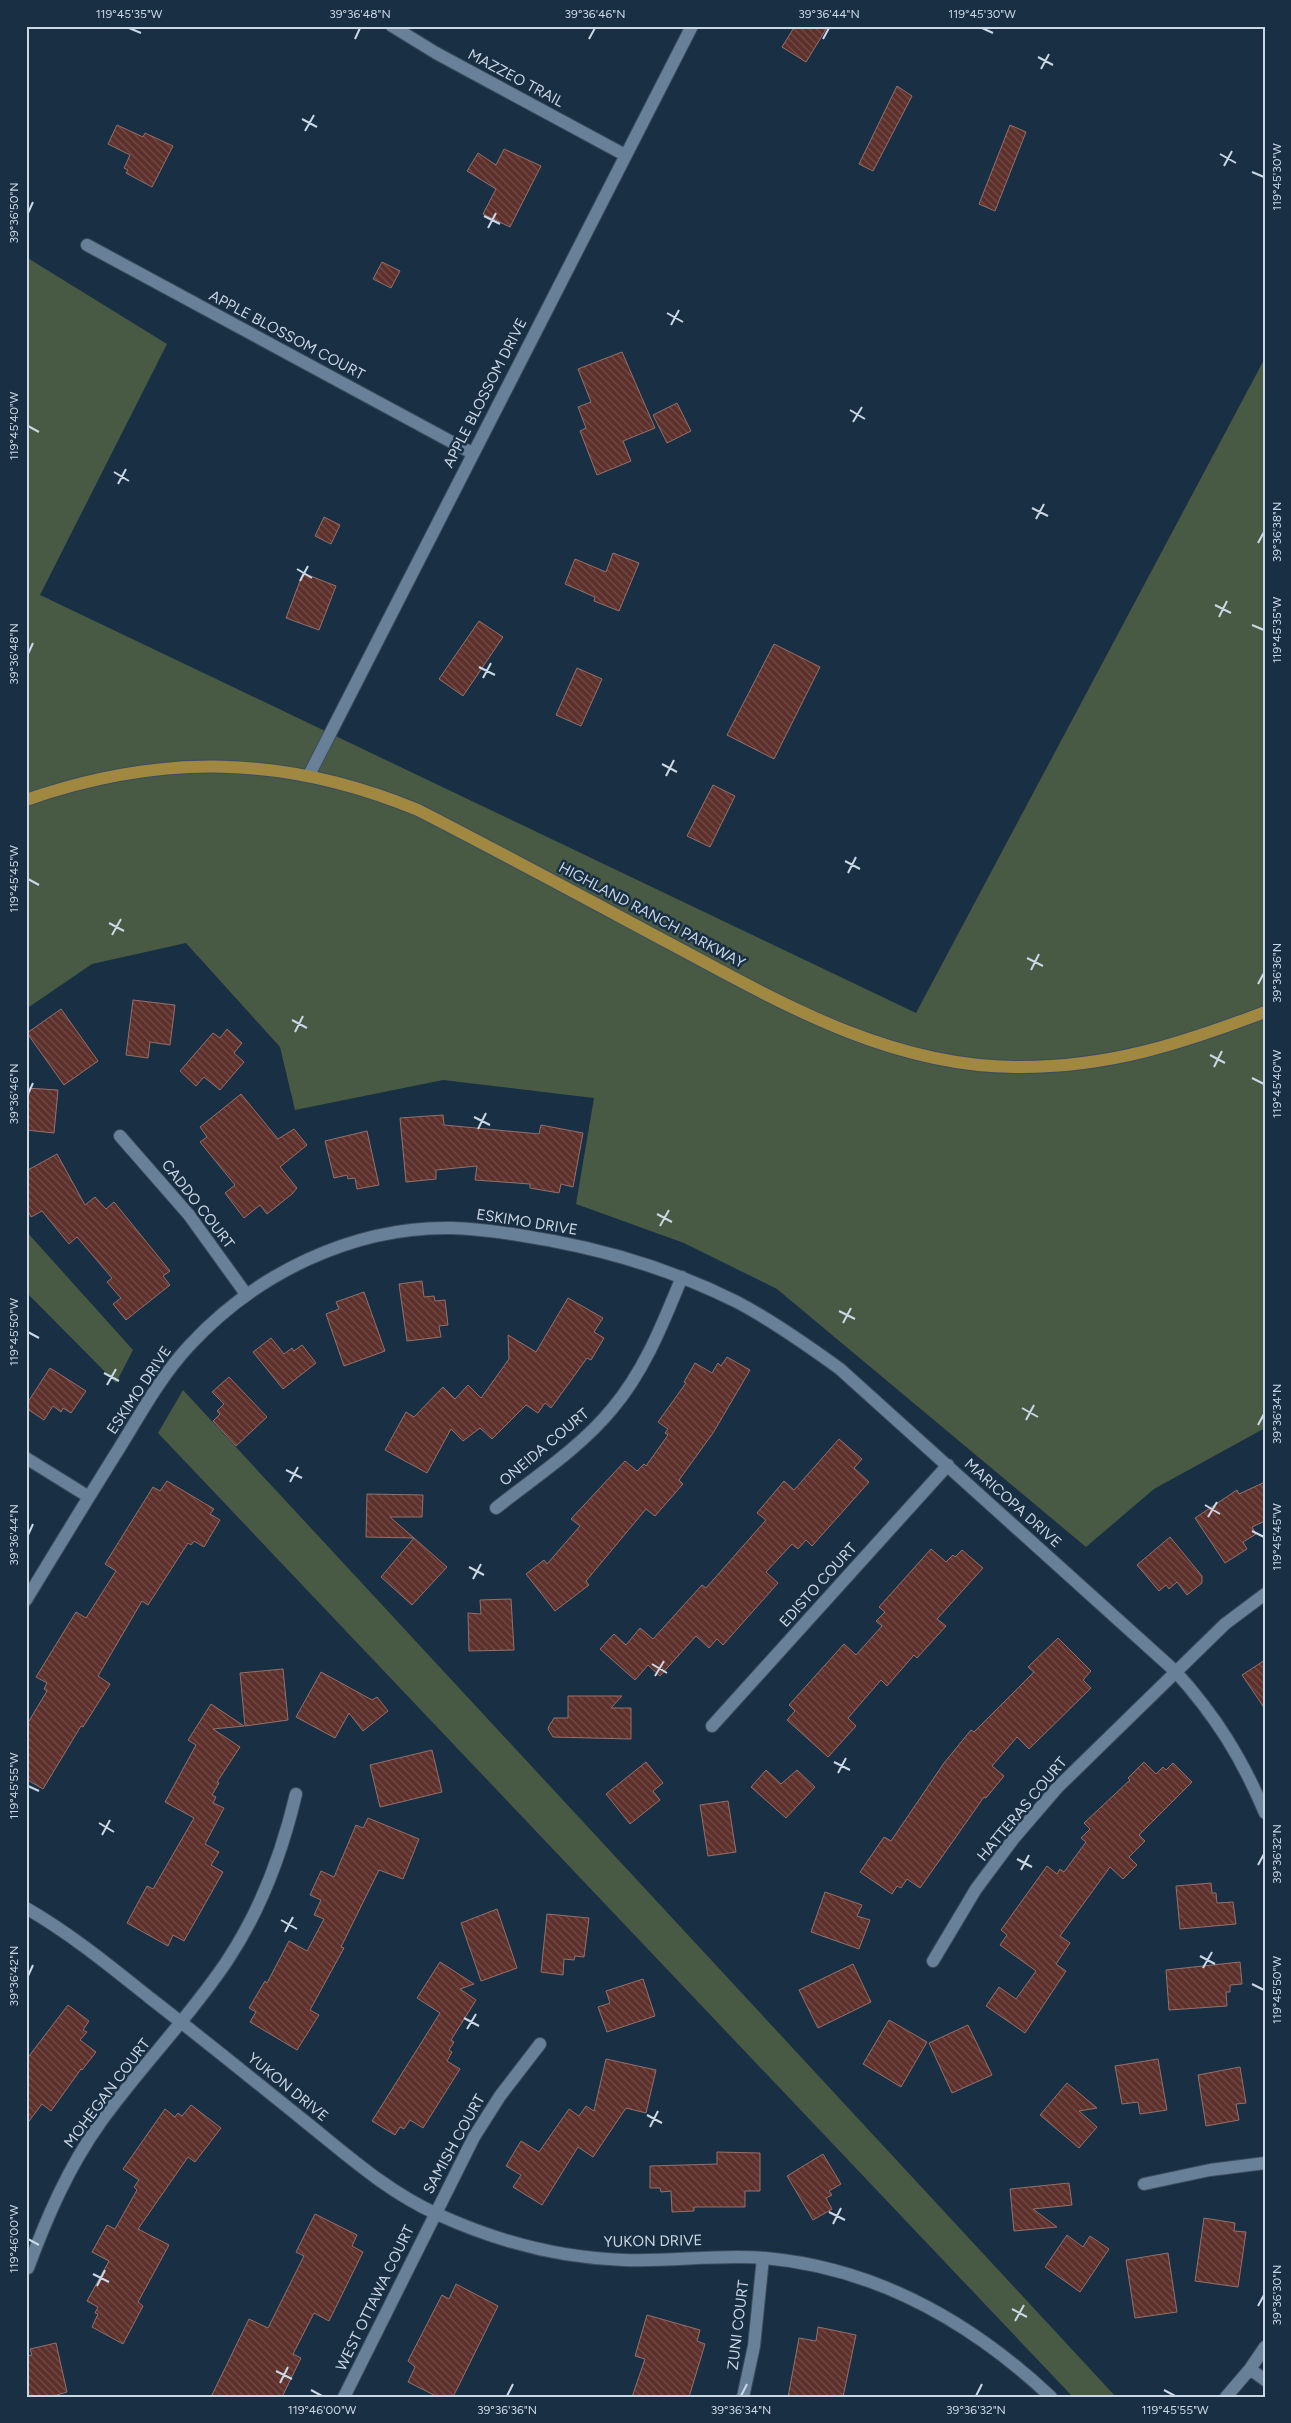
<svg xmlns="http://www.w3.org/2000/svg" width="1291" height="2423" viewBox="0 0 1291 2423" font-family="Figtree,sans-serif">
	<defs>
		<pattern id="building-back-hatch" width="6" height="6" patternUnits="userSpaceOnUse" patternTransform="scale(1.25)"><rect width="6" height="6" fill="#5d302b"/><path d="M-1 5l2 2M0 0l6 6M5-1l2 2" fill="none" stroke="#734d4a"/></pattern>
	</defs>
	<rect width="100%" height="100%" fill="#192f44"/>
	<path fill="#485a44" d="M 26,257 L 167,344 L 40,595 L 916,1013 L 1265,358 L 1265,1428 L 1154,1489 L 1086,1547 L 777,1289 L 684,1243 L 576,1204 L 594,1098 L 443,1080 L 295,1110 L 280,1047 L 186,943 L 92,964 L 26,1009 Z
		M 26,1231 L 133,1350 L 116,1383 L 26,1292 Z
		M 183,1390 L 1116,2397 L 1073,2397 L 158,1433 Z"/>
	<path fill="url(#building-back-hatch)" stroke="#94706b" d="M 795,26 L 828,26 L 806,62 L 782,47 Z
		M 897,86 L 912,96 L 873,171 L 859,164 Z
		M 117,125 L 143,137 L 145,133 L 173,146 L 152,187 L 126,173 L 128,170 L 124,168 L 130,155 L 108,144 Z
		M 1010,125 L 1026,132 L 995,211 L 979,204 Z
		M 504,149 L 541,166 L 510,227 L 483,214 L 496,189 L 467,171 L 478,153 L 496,165 Z
		M 382,262 L 400,271 L 391,288 L 373,279 Z
		M 622,352 L 655,428 L 623,441 L 631,461 L 597,475 L 580,431 L 586,428 L 578,407 L 591,402 L 578,369 Z
		M 677,403 L 691,431 L 667,443 L 653,415 Z
		M 324,517 L 340,525 L 331,544 L 315,536 Z
		M 613,553 L 639,563 L 619,611 L 594,601 L 595,597 L 565,584 L 575,559 L 606,572 Z
		M 303,573 L 336,586 L 319,630 L 286,618 Z
		M 479,621 L 503,637 L 463,696 L 439,679 Z
		M 774,644 L 820,667 L 774,759 L 727,735 Z
		M 577,668 L 602,679 L 581,726 L 556,715 Z
		M 713,785 L 735,796 L 710,847 L 687,836 Z
		M 133,1000 L 175,1005 L 170,1045 L 150,1042 L 148,1058 L 126,1055 Z
		M 61,1009 L 98,1061 L 64,1085 L 27,1033 Z
		M 227,1029 L 242,1043 L 234,1053 L 244,1062 L 220,1090 L 204,1077 L 196,1086 L 180,1071 L 213,1033 L 220,1038 Z
		M 26,1088 L 58,1090 L 54,1133 L 26,1130 Z
		M 241,1094 L 278,1139 L 294,1129 L 307,1145 L 280,1167 L 297,1188 L 292,1194 L 267,1214 L 260,1205 L 244,1218 L 225,1193 L 235,1185 L 200,1142 L 207,1137 L 200,1127 Z
		M 443,1115 L 444,1125 L 539,1134 L 541,1125 L 583,1133 L 573,1187 L 561,1184 L 559,1193 L 530,1188 L 530,1184 L 475,1180 L 477,1166 L 436,1170 L 436,1179 L 406,1182 L 400,1118 Z
		M 367,1131 L 379,1185 L 357,1189 L 355,1178 L 348,1179 L 347,1175 L 334,1178 L 325,1141 Z
		M 57,1154 L 85,1205 L 95,1197 L 106,1209 L 114,1202 L 170,1271 L 163,1276 L 170,1285 L 126,1320 L 113,1304 L 121,1298 L 107,1282 L 112,1278 L 77,1237 L 69,1244 L 42,1211 L 31,1217 L 26,1207 L 26,1171 Z
		M 422,1281 L 424,1297 L 434,1296 L 435,1301 L 445,1300 L 448,1325 L 439,1326 L 441,1337 L 407,1341 L 399,1284 Z
		M 364,1292 L 385,1351 L 344,1366 L 326,1314 L 339,1309 L 336,1302 Z
		M 568,1298 L 603,1318 L 594,1332 L 604,1338 L 591,1360 L 587,1358 L 551,1408 L 545,1403 L 538,1413 L 526,1405 L 492,1439 L 480,1428 L 463,1441 L 451,1429 L 427,1473 L 385,1450 L 406,1412 L 414,1417 L 443,1387 L 455,1399 L 468,1385 L 481,1398 L 509,1359 L 508,1335 L 536,1352 Z
		M 271,1338 L 284,1354 L 292,1348 L 294,1351 L 302,1345 L 316,1363 L 283,1389 L 253,1352 Z
		M 727,1357 L 750,1370 L 713,1433 L 679,1480 L 683,1484 L 655,1516 L 646,1509 L 586,1581 L 589,1585 L 555,1611 L 526,1574 L 544,1560 L 547,1564 L 580,1526 L 571,1519 L 625,1461 L 637,1471 L 644,1464 L 646,1466 L 668,1435 L 665,1433 L 668,1429 L 658,1422 L 686,1383 L 684,1382 L 695,1363 L 712,1373 L 718,1363 L 721,1366 Z
		M 50,1368 L 86,1391 L 71,1413 L 63,1408 L 61,1412 L 53,1406 L 44,1420 L 26,1408 L 26,1405 Z
		M 229,1377 L 267,1417 L 236,1446 L 213,1421 L 220,1414 L 217,1411 L 224,1404 L 212,1392 Z
		M 839,1439 L 862,1459 L 854,1468 L 869,1482 L 812,1546 L 806,1540 L 798,1549 L 792,1544 L 766,1572 L 778,1583 L 723,1645 L 717,1639 L 709,1648 L 696,1636 L 660,1676 L 648,1665 L 635,1680 L 600,1649 L 614,1634 L 626,1645 L 640,1628 L 653,1639 L 702,1585 L 706,1588 L 766,1520 L 757,1513 L 784,1481 L 794,1490 Z
		M 167,1481 L 214,1509 L 210,1514 L 220,1520 L 204,1547 L 194,1541 L 191,1545 L 188,1543 L 148,1605 L 142,1601 L 98,1676 L 110,1684 L 83,1727 L 81,1726 L 43,1789 L 26,1779 L 26,1726 L 47,1691 L 44,1689 L 47,1683 L 36,1677 L 76,1612 L 86,1618 L 116,1571 L 105,1564 L 153,1487 L 160,1491 Z
		M 1265,1482 L 1265,1521 L 1252,1527 L 1256,1534 L 1243,1542 L 1247,1549 L 1225,1563 L 1195,1518 L 1237,1490 L 1239,1494 Z
		M 367,1494 L 423,1495 L 422,1517 L 390,1517 L 414,1538 L 366,1537 Z
		M 1170,1537 L 1202,1576 L 1202,1583 L 1187,1595 L 1177,1582 L 1169,1589 L 1166,1585 L 1159,1591 L 1137,1565 Z
		M 414,1538 L 447,1567 L 412,1605 L 381,1577 Z
		M 931,1549 L 946,1562 L 953,1555 L 955,1557 L 962,1550 L 983,1568 L 937,1619 L 946,1626 L 917,1658 L 914,1655 L 887,1686 L 881,1680 L 848,1718 L 856,1726 L 828,1757 L 787,1720 L 795,1711 L 789,1705 L 844,1644 L 856,1655 L 882,1626 L 876,1621 L 885,1612 L 879,1607 Z
		M 511,1599 L 514,1650 L 469,1651 L 468,1613 L 481,1614 L 480,1600 Z
		M 1058,1638 L 1091,1671 L 1083,1680 L 1091,1688 L 1029,1749 L 1017,1737 L 992,1766 L 1004,1776 L 986,1798 L 984,1797 L 920,1888 L 907,1879 L 901,1888 L 897,1886 L 892,1894 L 860,1872 L 884,1837 L 891,1841 L 944,1763 L 971,1730 L 974,1732 L 1034,1672 L 1028,1667 Z
		M 1265,1660 L 1265,1709 L 1242,1675 Z
		M 283,1669 L 288,1720 L 245,1726 L 240,1673 Z
		M 321,1672 L 372,1700 L 377,1697 L 388,1711 L 363,1731 L 349,1713 L 335,1738 L 296,1717 Z
		M 568,1696 L 622,1696 L 611,1708 L 631,1708 L 631,1739 L 553,1737 L 548,1729 L 549,1726 L 554,1718 L 568,1718 Z
		M 211,1704 L 244,1726 L 213,1729 L 240,1747 L 217,1782 L 219,1783 L 212,1795 L 216,1797 L 213,1803 L 224,1808 L 205,1844 L 219,1852 L 211,1865 L 223,1872 L 184,1941 L 173,1935 L 168,1946 L 127,1923 L 147,1886 L 153,1889 L 194,1818 L 165,1802 L 196,1745 L 188,1740 Z
		M 432,1750 L 442,1792 L 380,1807 L 370,1765 Z
		M 646,1762 L 663,1783 L 653,1791 L 660,1800 L 630,1824 L 606,1794 Z
		M 1144,1762 L 1156,1774 L 1163,1767 L 1166,1770 L 1173,1763 L 1192,1782 L 1139,1835 L 1145,1841 L 1129,1857 L 1137,1865 L 1123,1879 L 1110,1867 L 1060,1936 L 1070,1943 L 1056,1964 L 1066,1971 L 1025,2033 L 986,2006 L 999,1987 L 1016,1999 L 1036,1971 L 1000,1945 L 1007,1935 L 1001,1930 L 1047,1866 L 1057,1874 L 1060,1869 L 1064,1872 L 1086,1842 L 1081,1838 L 1090,1829 L 1084,1823 L 1130,1780 L 1128,1778 Z
		M 766,1770 L 781,1784 L 797,1770 L 815,1787 L 786,1818 L 751,1787 Z
		M 728,1801 L 736,1852 L 708,1856 L 700,1805 Z
		M 368,1818 L 419,1839 L 403,1879 L 379,1870 L 341,1947 L 344,1948 L 310,2010 L 319,2015 L 297,2050 L 250,2022 L 256,2012 L 249,2008 L 265,1981 L 267,1983 L 289,1941 L 307,1951 L 324,1919 L 314,1915 L 321,1900 L 310,1895 L 321,1871 L 334,1877 L 356,1825 L 363,1828 Z
		M 1211,1883 L 1212,1893 L 1216,1893 L 1217,1903 L 1233,1902 L 1236,1924 L 1180,1929 L 1176,1886 Z
		M 825,1892 L 862,1905 L 857,1916 L 870,1920 L 859,1949 L 811,1932 Z
		M 497,1909 L 517,1968 L 481,1981 L 461,1923 Z
		M 547,1914 L 589,1918 L 584,1957 L 575,1956 L 574,1960 L 564,1959 L 563,1975 L 541,1972 Z
		M 440,1962 L 474,1984 L 460,1989 L 476,2000 L 451,2040 L 454,2042 L 449,2050 L 452,2052 L 447,2061 L 460,2069 L 423,2128 L 410,2120 L 404,2129 L 400,2127 L 395,2135 L 372,2121 L 440,2013 L 417,1998 Z
		M 1240,1962 L 1242,1984 L 1230,1985 L 1230,1992 L 1226,1992 L 1227,2006 L 1169,2010 L 1166,1970 Z
		M 853,1964 L 871,2002 L 818,2028 L 799,1990 Z
		M 643,1979 L 655,2016 L 607,2032 L 598,2007 L 610,2003 L 606,1991 Z
		M 68,2005 L 89,2021 L 83,2030 L 87,2032 L 80,2040 L 96,2052 L 82,2070 L 81,2069 L 51,2111 L 42,2104 L 26,2125 L 26,2060 Z
		M 889,2020 L 927,2042 L 901,2087 L 863,2064 Z
		M 968,2025 L 992,2075 L 952,2093 L 929,2043 Z
		M 606,2059 L 656,2070 L 646,2113 L 626,2108 L 593,2157 L 578,2147 L 542,2205 L 513,2187 L 521,2175 L 506,2166 L 521,2141 L 539,2152 L 569,2109 L 579,2116 L 586,2106 L 594,2111 Z
		M 1158,2059 L 1167,2110 L 1140,2114 L 1138,2102 L 1122,2104 L 1115,2066 Z
		M 1240,2067 L 1246,2103 L 1236,2104 L 1239,2120 L 1206,2126 L 1198,2075 Z
		M 1067,2083 L 1097,2108 L 1079,2111 L 1097,2127 L 1079,2148 L 1040,2115 Z
		M 191,2105 L 221,2128 L 195,2162 L 188,2157 L 138,2229 L 169,2245 L 138,2302 L 143,2306 L 123,2344 L 92,2327 L 98,2314 L 95,2313 L 98,2307 L 87,2301 L 109,2261 L 92,2252 L 107,2225 L 115,2229 L 137,2190 L 134,2187 L 139,2180 L 123,2169 L 165,2109 L 175,2117 L 178,2113 L 182,2116 Z
		M 717,2152 L 760,2153 L 760,2191 L 745,2191 L 745,2207 L 694,2207 L 694,2211 L 672,2212 L 671,2191 L 661,2192 L 660,2188 L 650,2188 L 650,2166 L 717,2164 Z
		M 823,2154 L 841,2184 L 829,2191 L 832,2195 L 826,2198 L 832,2209 L 813,2220 L 787,2176 Z
		M 1069,2183 L 1072,2205 L 1033,2209 L 1057,2227 L 1014,2231 L 1010,2189 Z
		M 315,2214 L 357,2235 L 352,2246 L 363,2252 L 329,2321 L 314,2313 L 293,2354 L 301,2358 L 282,2397 L 211,2397 L 249,2319 L 268,2328 L 304,2256 L 296,2252 Z
		M 1204,2218 L 1235,2223 L 1234,2231 L 1246,2232 L 1238,2287 L 1195,2281 Z
		M 1067,2235 L 1083,2247 L 1090,2236 L 1109,2249 L 1080,2292 L 1045,2267 Z
		M 1168,2253 L 1177,2312 L 1135,2318 L 1126,2260 Z
		M 456,2284 L 498,2306 L 453,2397 L 438,2397 L 408,2382 L 415,2367 L 408,2361 L 442,2295 L 449,2299 Z
		M 647,2315 L 700,2330 L 697,2341 L 705,2344 L 689,2397 L 632,2397 L 645,2359 L 635,2356 Z
		M 818,2327 L 856,2335 L 843,2397 L 788,2397 L 799,2338 L 816,2341 Z
		M 56,2343 L 67,2392 L 50,2397 L 26,2397 L 26,2356 L 32,2355 L 30,2349 Z"/>
	<g fill="none" stroke-linecap="round" stroke-linejoin="round">
		<g stroke="#3b4d5e" stroke-width="14">
			<path id="minor" d="M 392,26 L 436,53 L 625,155
				M 87,245 L 472,453
				M 309,775 L 692,26
				M 120,1136 L 189,1215 L 246,1294
				M 26,1458 L 89,1497
				M 496,1508 C 535,1477 580,1448 612,1409 C 645,1370 663,1323 682,1277
				M 26,1600 C 57,1549 88,1498 120,1447 C 141,1413 161,1376 189,1346 C 255,1274 353,1226 452,1228 C 486,1229 519,1235 553,1241 C 617,1253 679,1273 737,1302 C 773,1321 807,1345 840,1369 L 1175,1671 C 1215,1715 1242,1758 1265,1813
				M 712,1726 L 948,1465
				M 26,1908 C 71,1934 110,1966 150,1998 C 203,2039 255,2081 307,2123 C 348,2156 388,2192 437,2214 C 496,2241 559,2258 624,2260 C 671,2262 718,2254 765,2258 C 877,2268 970,2321 1051,2397
				M 933,1961 L 976,1889 L 1014,1838 L 1057,1788 L 1225,1624 L 1265,1594
				M 1144,2184 L 1210,2170 L 1265,2163
				M 28,2268 C 47,2217 68,2168 100,2123 C 140,2067 189,2018 227,1961 C 261,1910 282,1853 296,1794
				M 1250,2369 L 1265,2380
				M 344,2397 L 474,2137 L 500,2096 L 540,2044
				M 743,2397 L 754,2346 L 763,2258
				M 1226,2397 L 1250,2369 L 1265,2347"/>
		</g>
		<g stroke="#3b4d5e" stroke-width="14">
			<path id="major" d="M 26,800 C 161,753 285,755 418,810 C 502,853 585,898 669,943 C 779,1002 888,1066 1015,1067 C 1107,1068 1181,1044 1265,1012"/>
		</g>
		<use href="#minor" stroke="#688199" stroke-width="12"/>
		<use href="#major" stroke="#a08840" stroke-width="12"/>
	</g>
	<path fill="none" stroke="#cad7e5" stroke-width="2" d="M 129,28 L 141,33M 982,28 L 993,33M 355,39 L 360,28M 589,39 L 595,28M 823,39 L 829,28M 1038,57 L 1053,65M 1041,69 L 1049,54M 302,119 L 317,127M 305,131 L 314,115M 1220,154 L 1236,163M 1224,166 L 1232,151M 1252,172 L 1264,177M 28,213 L 33,202M 484,216 L 500,224M 488,228 L 496,213M 667,313 L 683,322M 671,325 L 679,310M 850,410 L 865,419M 853,422 L 862,407M 28,426 L 39,432M 114,472 L 129,481M 118,484 L 126,469M 1032,508 L 1048,516M 1036,519 L 1044,504M 1258,543 L 1264,532M 297,569 L 312,578M 300,581 L 308,566M 1215,605 L 1231,613M 1219,617 L 1227,601M 1252,625 L 1264,630M 28,654 L 33,643M 479,667 L 495,675M 483,678 L 491,663M 662,764 L 677,772M 666,776 L 674,760M 845,861 L 860,869M 848,873 L 856,857M 28,879 L 39,885M 109,923 L 124,931M 112,935 L 121,919M 1027,958 L 1043,966M 1031,970 L 1039,954M 1258,984 L 1264,973M 292,1020 L 307,1028M 295,1032 L 303,1016M 1210,1055 L 1225,1063M 1214,1067 L 1222,1051M 1252,1078 L 1264,1084M 28,1094 L 33,1083M 474,1117 L 490,1125M 478,1129 L 486,1113M 657,1214 L 672,1222M 660,1226 L 669,1210M 839,1311 L 855,1319M 843,1323 L 851,1308M 28,1332 L 39,1338M 104,1373 L 119,1381M 107,1385 L 116,1369M 1022,1408 L 1038,1417M 1026,1420 L 1034,1405M 1258,1425 L 1264,1414M 286,1470 L 302,1478M 290,1482 L 298,1467M 1205,1505 L 1220,1514M 1208,1517 L 1217,1502M 1252,1531 L 1264,1537M 28,1535 L 33,1524M 469,1567 L 484,1575M 473,1579 L 481,1564M 652,1664 L 667,1673M 655,1676 L 664,1661M 834,1762 L 850,1770M 838,1773 L 846,1758M 28,1786 L 39,1791M 99,1823 L 114,1832M 102,1835 L 110,1820M 1017,1859 L 1032,1867M 1258,1865 L 1264,1854M 1021,1870 L 1029,1855M 281,1920 L 297,1929M 285,1932 L 293,1917M 1200,1956 L 1215,1964M 1203,1968 L 1212,1952M 28,1976 L 33,1965M 1252,1984 L 1264,1990M 464,2018 L 479,2026M 467,2029 L 476,2014M 647,2115 L 662,2123M 650,2127 L 658,2111M 829,2212 L 845,2220M 833,2224 L 841,2208M 28,2239 L 39,2245M 93,2274 L 109,2282M 97,2286 L 105,2270M 1258,2306 L 1264,2295M 1012,2309 L 1027,2317M 1015,2321 L 1024,2305M 276,2371 L 292,2379M 280,2383 L 288,2367M 311,2390 L 322,2396M 1164,2390 L 1175,2396M 507,2396 L 513,2384M 741,2396 L 747,2384M 976,2396 L 982,2384"/>
	<g text-anchor="middle" stroke-width="5" stroke-linejoin="round" paint-order="stroke">
		<g font-size="15" fill="#cad7e5" stroke="#192f44">
			<text transform="translate(516 78) rotate(28)" y="5">MAZZEO TRAIL</text>
			<text transform="translate(287 335) rotate(28)" y="5">APPLE BLOSSOM COURT</text>
			<text transform="translate(485 393) rotate(-63)" y="5">APPLE BLOSSOM DRIVE</text>
			<text transform="translate(652 915) rotate(28)" y="5">HIGHLAND RANCH PARKWAY</text>
			<text transform="translate(198 1204) rotate(52)" y="5">CADDO COURT</text>
			<text transform="translate(527 1222) rotate(9)" y="5">ESKIMO DRIVE</text>
			<text transform="translate(139 1390) rotate(-56)" y="5">ESKIMO DRIVE</text>
			<text transform="translate(544 1447) rotate(-40)" y="5">ONEIDA COURT</text>
			<text transform="translate(1013 1503) rotate(42)" y="5">MARICOPA DRIVE</text>
			<text transform="translate(818 1585) rotate(-48)" y="5">EDISTO COURT</text>
			<text transform="translate(1022 1809) rotate(-50)" y="5">HATTERAS COURT</text>
			<text transform="translate(288 2087) rotate(39)" y="5">YUKON DRIVE</text>
			<text transform="translate(107 2093) rotate(-53)" y="5">MOHEGAN COURT</text>
			<text transform="translate(454 2144) rotate(-61)" y="5">SAMISH COURT</text>
			<text transform="translate(653 2241) rotate(-1)" y="5">YUKON DRIVE</text>
			<text transform="translate(375 2298) rotate(-64)" y="5">WEST OTTAWA COURT</text>
			<text transform="translate(738 2325) rotate(-83)" y="5">ZUNI COURT</text>
		</g>
	</g>
	<rect width="1291" height="2423" fill="none" stroke="#192f44" stroke-width="55"/>
	<rect x="28" y="28" width="1236" height="2368" fill="none" stroke="#cad7e5" stroke-width="2"/>
	<g font-size="12" text-anchor="middle" fill="#cad7e5">
		<text x="129" y="18">119°45'35"W</text>
		<text x="360" y="18">39°36'48"N</text>
		<text x="595" y="18">39°36'46"N</text>
		<text x="829" y="18">39°36'44"N</text>
		<text x="982" y="18">119°45'30"W</text>
		<text transform="translate(1277 177) rotate(-90)" y="4">119°45'30"W</text>
		<text transform="translate(14 213) rotate(-90)" y="4">39°36'50"N</text>
		<text transform="translate(14 426) rotate(-90)" y="4">119°45'40"W</text>
		<text transform="translate(1277 532) rotate(-90)" y="4">39°36'38"N</text>
		<text transform="translate(1277 630) rotate(-90)" y="4">119°45'35"W</text>
		<text transform="translate(14 654) rotate(-90)" y="4">39°36'48"N</text>
		<text transform="translate(14 879) rotate(-90)" y="4">119°45'45"W</text>
		<text transform="translate(1277 973) rotate(-90)" y="4">39°36'36"N</text>
		<text transform="translate(1277 1084) rotate(-90)" y="4">119°45'40"W</text>
		<text transform="translate(14 1094) rotate(-90)" y="4">39°36'46"N</text>
		<text transform="translate(14 1332) rotate(-90)" y="4">119°45'50"W</text>
		<text transform="translate(1277 1414) rotate(-90)" y="4">39°36'34"N</text>
		<text transform="translate(14 1535) rotate(-90)" y="4">39°36'44"N</text>
		<text transform="translate(1277 1537) rotate(-90)" y="4">119°45'45"W</text>
		<text transform="translate(14 1786) rotate(-90)" y="4">119°45'55"W</text>
		<text transform="translate(1277 1854) rotate(-90)" y="4">39°36'32"N</text>
		<text transform="translate(14 1976) rotate(-90)" y="4">39°36'42"N</text>
		<text transform="translate(1277 1990) rotate(-90)" y="4">119°45'50"W</text>
		<text transform="translate(14 2239) rotate(-90)" y="4">119°46'00"W</text>
		<text transform="translate(1277 2295) rotate(-90)" y="4">39°36'30"N</text>
		<text x="322" y="2414">119°46'00"W</text>
		<text x="507" y="2414">39°36'36"N</text>
		<text x="741" y="2414">39°36'34"N</text>
		<text x="976" y="2414">39°36'32"N</text>
		<text x="1175" y="2414">119°45'55"W</text>
	</g>
</svg>
